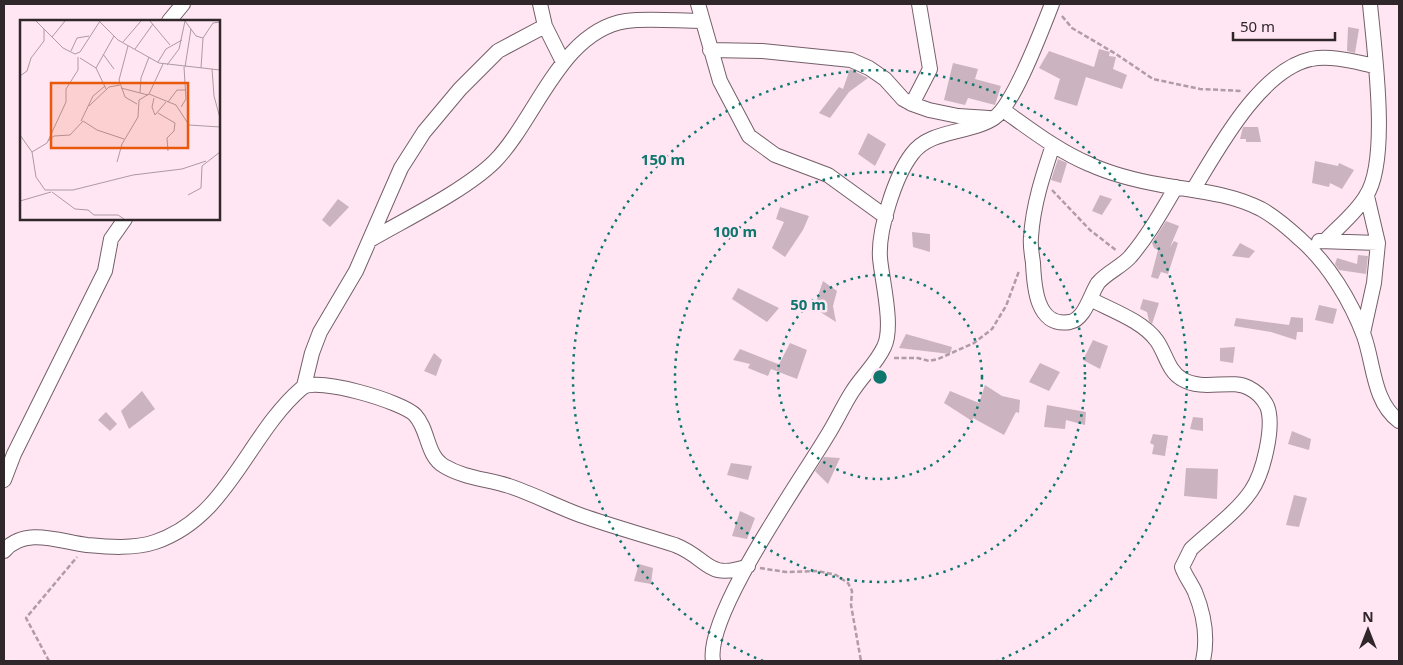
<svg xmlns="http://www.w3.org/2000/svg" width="1403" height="665" viewBox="0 0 1403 665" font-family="'Noto Sans',sans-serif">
	<rect width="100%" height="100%" fill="#ffe6f2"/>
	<path fill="#cbb4bf" d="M 1348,27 L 1359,29 L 1355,53 L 1347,51 Z
		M 1099,49 L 1110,52 L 1109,56 L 1116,57 L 1113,69 L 1127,75 L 1122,89 L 1086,77 L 1077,106 L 1054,99 L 1060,79 L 1039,68 L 1049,51 L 1094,67 Z
		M 953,63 L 978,69 L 975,79 L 1001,86 L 995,105 L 968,98 L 965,105 L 944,100 Z
		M 850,69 L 868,78 L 849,92 L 830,118 L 819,113 L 839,87 L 843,89 Z
		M 1243,127 L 1258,127 L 1261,142 L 1246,142 L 1246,139 L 1240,139 Z
		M 868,133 L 886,144 L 875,166 L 858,154 Z
		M 1058,159 L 1067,163 L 1061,183 L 1051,180 Z
		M 1315,161 L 1338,166 L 1339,163 L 1354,170 L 1342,189 L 1330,183 L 1329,187 L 1312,183 Z
		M 1100,195 L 1112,199 L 1102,215 L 1092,211 Z
		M 338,199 L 349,207 L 330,227 L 322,220 Z
		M 780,207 L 809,216 L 803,230 L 785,257 L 772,248 L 784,222 L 776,219 Z
		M 1166,221 L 1179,226 L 1170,247 L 1174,241 L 1178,243 L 1168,274 L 1161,272 L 1158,279 L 1151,277 L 1158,250 L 1154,248 L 1152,243 Z
		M 912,232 L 930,234 L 930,252 L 913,247 Z
		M 1240,243 L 1255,251 L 1249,258 L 1232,256 Z
		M 1358,255 L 1368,256 L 1366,274 L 1339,270 L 1335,264 L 1337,258 L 1357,264 Z
		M 823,281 L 837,291 L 833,306 L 836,322 L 814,308 Z
		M 738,288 L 779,308 L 767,322 L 732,299 Z
		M 1143,299 L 1159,303 L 1152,324 L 1149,321 L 1147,312 L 1140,309 Z
		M 1319,305 L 1337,309 L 1333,324 L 1315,320 Z
		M 1291,317 L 1303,318 L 1303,332 L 1297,332 L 1296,340 L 1271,332 L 1234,326 L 1236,318 L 1289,325 Z
		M 906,334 L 952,347 L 950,354 L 899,348 Z
		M 1093,340 L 1108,346 L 1100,369 L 1083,360 Z
		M 790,343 L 807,350 L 797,379 L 771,369 L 768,376 L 748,368 L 750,364 L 733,360 L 740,349 L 778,364 L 776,370 Z
		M 1235,347 L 1233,363 L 1220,361 L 1220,348 Z
		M 434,353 L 442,360 L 436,376 L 424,371 Z
		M 1040,363 L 1060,372 L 1049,391 L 1029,382 Z
		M 985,385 L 1002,396 L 1020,400 L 1019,413 L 1016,412 L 1004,435 L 973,418 L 972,421 L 944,403 L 950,391 L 979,403 Z
		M 142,391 L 155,409 L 129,429 L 121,411 Z
		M 1047,405 L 1086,412 L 1085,425 L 1066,420 L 1065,429 L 1044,427 Z
		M 106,412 L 117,424 L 110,431 L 98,420 Z
		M 1193,417 L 1203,418 L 1203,431 L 1190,429 Z
		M 1292,431 L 1311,439 L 1309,450 L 1288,444 Z
		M 1153,434 L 1168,436 L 1165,456 L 1152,454 L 1154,445 L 1150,443 Z
		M 824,457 L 840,458 L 828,484 L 815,471 Z
		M 731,463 L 752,466 L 748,480 L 727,475 Z
		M 1186,468 L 1218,469 L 1217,499 L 1184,496 Z
		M 1294,495 L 1307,498 L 1299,527 L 1286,525 Z
		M 740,511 L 755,518 L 747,539 L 732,536 Z
		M 639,564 L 653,568 L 651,584 L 634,581 Z"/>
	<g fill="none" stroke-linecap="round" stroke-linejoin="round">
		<g stroke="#745f69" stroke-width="16">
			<path id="minor" d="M 540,4 L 545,26 L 563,62
				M 698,4 L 720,81 L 749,136 L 775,155 L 828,175 L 886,217
				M 169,21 L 183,4
				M 710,50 L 762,51 L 851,60 L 869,68 L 885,79 L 903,99 L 912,104 L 929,110 L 958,116 L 989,118
				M 912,104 L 930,69 L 919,4
				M 1003,110 C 1030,129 1058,151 1089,164 C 1111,174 1139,181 1162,185 C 1196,191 1229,193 1261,209 C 1274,216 1288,228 1300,239 C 1328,263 1351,301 1364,336 C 1374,364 1373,402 1399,421
				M 1053,145 C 1043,175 1033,205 1031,237 C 1030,246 1032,255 1033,263 C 1034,285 1036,328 1070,322 C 1085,319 1090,295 1098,283 C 1106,273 1121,267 1130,257 C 1148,236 1162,211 1176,187
				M 1193,190 C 1218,149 1260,70 1311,59 C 1332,55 1355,62 1375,66
				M 370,240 C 406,219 466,190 495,161 C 536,119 561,31 626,21 C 648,18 679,21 702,21
				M 1319,241 L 1378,243
				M 1325,241 C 1338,227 1356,213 1366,196 C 1390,160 1374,49 1370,4
				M 1090,299 C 1111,310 1143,321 1157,341 C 1166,354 1168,371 1182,379 C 1203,392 1232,378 1249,388 C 1257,392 1263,398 1267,406 C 1275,426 1263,474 1251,491 C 1236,513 1210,531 1191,549 L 1182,567 C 1185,576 1191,583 1195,592 C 1204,614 1208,638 1203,661
				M 1363,333 L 1374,283 L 1378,243 L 1367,196
				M 304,386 L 312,353 L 320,332 L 356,271 L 401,168 L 424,132 L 460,89 L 498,51 L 545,26
				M 4,480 L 14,454 L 105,271 L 111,239 L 125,219
				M 4,551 C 25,526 61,542 87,545 C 109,547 134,549 155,542 C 229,517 247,435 302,388 C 317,376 403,402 415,415 C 429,430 426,455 444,466 C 464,478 487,479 509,486 C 533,494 556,506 580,515 C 611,526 644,535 675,545 C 709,558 706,581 748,566
				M 713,661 C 705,615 801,480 827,436 C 836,422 843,406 852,392 C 862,376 876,364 884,347 C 894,327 882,281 880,258 C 878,230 895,176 912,154 C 930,129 970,134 994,118 C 1014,105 1042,29 1052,4"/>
		</g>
		<path stroke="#af9ca5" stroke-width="2.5" stroke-dasharray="5 2.5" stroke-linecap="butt" d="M 1062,16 L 1072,28 L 1116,54 L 1153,79 L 1200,89 L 1242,91
			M 1052,190 L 1090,230 L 1117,251
			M 894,358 L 918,358 L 929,361 L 938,359 L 974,343 L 992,329 L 1006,306 L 1019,271
			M 760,568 L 786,572 L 818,571 L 836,575 L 848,583 L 852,591 L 851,605 L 861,661
			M 49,661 L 26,618 L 77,557"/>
		<use href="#minor" stroke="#fff" stroke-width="14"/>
	</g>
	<g fill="none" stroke="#0f766e" stroke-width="2.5" stroke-dasharray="2.5 5">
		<circle cx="880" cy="377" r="102"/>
		<circle cx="880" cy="377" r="205"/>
		<path d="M763 661A307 307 0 1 1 997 661"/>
	</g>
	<g transform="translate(20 20)">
		<rect width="200" height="200" fill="#ffe6f2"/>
		<path fill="none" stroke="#ac9aa2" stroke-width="1" d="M 16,1 L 43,28 L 55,34 L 60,32 L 80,1M 79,1 L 98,20 L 139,43 L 200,50M 130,1 L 150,25M 165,1 L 176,16 L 183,18M 32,17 L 45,1M 103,22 L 121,1M 108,26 L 99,60 L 105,77 L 117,84M 115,29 L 133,4M 51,31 L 57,18 L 69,16M 83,34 L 94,49M 58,37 L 58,50 L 46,69 L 46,82 L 27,123 L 12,132 L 16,157 L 25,170 L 53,170 L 113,155 L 162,149 L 186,141M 60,38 L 76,48 L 94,16M 138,42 L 146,29 L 162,20M 147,45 L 159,29 L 165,1M 165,47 L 171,9M 76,48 L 86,69M 181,48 L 183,18 L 193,3 L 200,2M 192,49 L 194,76 L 200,98M 0,56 L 7,51 L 11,38 L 24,21 L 24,9M 101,68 L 128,75M 120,73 L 121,58 L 129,37M 129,74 L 156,85 L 169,105 L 200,107M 134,78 L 132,87 L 135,95 L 146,82M 148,82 L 157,70 L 166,70M 69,86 L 89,67 L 100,65M 161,87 L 166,79 L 164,47M 138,93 L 155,103 L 154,111 L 147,118 L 148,131M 61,101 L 73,76 L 85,66M 0,115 L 12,132M 28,121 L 34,116 L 50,115 L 63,101 L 77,110 L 104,119M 97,142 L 102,124 L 118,97 L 119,80 L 129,74 L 143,44M 32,172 L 55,189 L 68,190 L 74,195 L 98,195 L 104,199M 168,175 L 181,168 L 182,146 L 200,132M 0,181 L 31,172"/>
		<path fill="#e8590c" fill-opacity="0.15" stroke="#e8590c" stroke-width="2.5" d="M 31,63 L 168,63 L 168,128 L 31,128 Z"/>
		<rect width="200" height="200" fill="none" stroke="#30272b" stroke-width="2.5"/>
	</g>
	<circle cx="880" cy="377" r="8" fill="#0f766e" stroke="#ffe6f2" stroke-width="2.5"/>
	<g font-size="15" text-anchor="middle" font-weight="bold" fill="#0f766e" stroke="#ffe6f2" stroke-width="5" stroke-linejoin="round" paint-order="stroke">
		<text x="663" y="165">150 m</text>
		<text x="735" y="237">100 m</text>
		<text x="808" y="310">50 m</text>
	</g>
	<rect width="1403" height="665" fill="none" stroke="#30272b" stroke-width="10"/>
	<g transform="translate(1368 630)" stroke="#ffe6f2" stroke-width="4" paint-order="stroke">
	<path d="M0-4L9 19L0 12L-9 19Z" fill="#30272b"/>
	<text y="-8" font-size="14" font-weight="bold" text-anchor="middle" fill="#30272b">N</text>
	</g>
	<path d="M1233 32v8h102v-8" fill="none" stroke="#30272b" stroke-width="2.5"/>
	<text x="1240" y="32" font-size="15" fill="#30272b" stroke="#ffe6f2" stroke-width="4" paint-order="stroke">50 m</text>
</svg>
